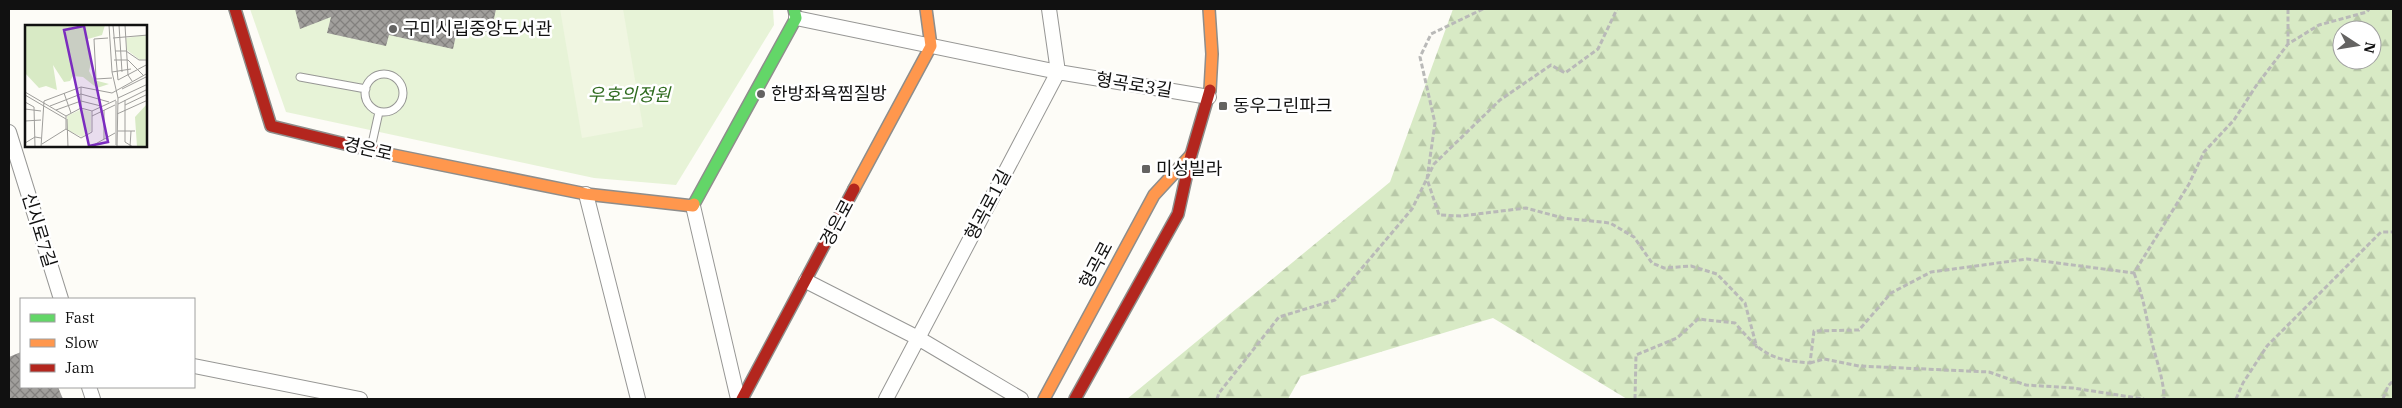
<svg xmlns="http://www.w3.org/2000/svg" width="2402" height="408" viewBox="0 0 2402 408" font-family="'IBM Plex Serif','Noto Sans KR',serif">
	<defs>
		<pattern id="forest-firs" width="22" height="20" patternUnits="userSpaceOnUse" patternTransform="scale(1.25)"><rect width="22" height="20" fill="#d8eac5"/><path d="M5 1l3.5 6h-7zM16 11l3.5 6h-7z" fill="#b8c8a8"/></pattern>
		<pattern id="building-cross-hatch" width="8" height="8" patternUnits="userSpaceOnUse" patternTransform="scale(1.25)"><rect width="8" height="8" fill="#a19f9c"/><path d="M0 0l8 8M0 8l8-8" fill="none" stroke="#82807e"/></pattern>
	</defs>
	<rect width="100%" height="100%" fill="#fdfcf7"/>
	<path fill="url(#forest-firs)" fill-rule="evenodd" d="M 1453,9 L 2393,9 L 2393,399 L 1627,399 L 1493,318 L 1301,376 L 1288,399 L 1127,399 L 1390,182 ZM 2342,30 L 2372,30 L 2372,60 L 2342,60 Z"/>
	<path fill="#e7f3d7" d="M 250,9 L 773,9 L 774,25 L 676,185 L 594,178 L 286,112 Z"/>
	<path fill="#f0f6e1" d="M 560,9 L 623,9 L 643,127 L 582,138 Z"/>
	<path fill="url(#building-cross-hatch)" d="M 295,9 L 496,9 L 491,33 L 458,26 L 453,49 L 389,35 L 386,46 L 327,33 L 331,17 L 300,29 Z
		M 21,352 L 21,387 L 58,387 L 63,399 L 9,399 L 9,357 Z"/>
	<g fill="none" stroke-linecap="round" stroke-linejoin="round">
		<g stroke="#979795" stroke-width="9">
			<path id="lane" d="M365 93a19 19 0 1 1 38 0a19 19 0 1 1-38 0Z
				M 300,77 L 366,89
				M 371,148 L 379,112"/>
		</g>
		<g stroke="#979795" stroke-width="16">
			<path id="street" d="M 796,18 L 1058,72 L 1209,97
				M 9,132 L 61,299
				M 586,194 L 638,399
				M 693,206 L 738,399
				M 806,281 L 918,338 L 1021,399
				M 194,366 L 360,399
				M 89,387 L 93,399
				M 886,399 L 1058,72 L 1049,9"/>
		</g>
		<g stroke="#8e8d8b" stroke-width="14">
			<path id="fast" d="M 694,204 L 796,18 L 794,9"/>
		</g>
		<g stroke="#8e8d8b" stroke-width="14">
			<path id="slow" d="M 1209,9 L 1212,54 L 1210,90
				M 378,152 L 586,194 L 693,206 L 694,204
				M 854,189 L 931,46 L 926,9
				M 1044,399 L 1154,195 L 1190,156"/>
		</g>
		<g stroke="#8e8d8b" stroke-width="14">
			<path id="jam" d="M 235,9 L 271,126 L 378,152
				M 742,399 L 854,189
				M 1075,399 L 1178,214 L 1191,155 L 1210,90"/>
		</g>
		<path stroke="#b9b9b8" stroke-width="3" stroke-dasharray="5 2.5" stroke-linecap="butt" d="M 1483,9 L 1431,34 L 1420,57 L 1435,123 L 1427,179 L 1439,215 L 1461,216 L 1526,208 L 1563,218 L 1610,223 L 1634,237 L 1652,263 L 1664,268 L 1691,266 L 1717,274 L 1745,303 L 1757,348
			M 2288,9 L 2288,44
			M 2134,273 C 2143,296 2145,310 2150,334 C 2154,355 2164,377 2164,399
			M 1810,363 L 1824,359 L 1859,366 L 1989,372 L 2026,385 L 2073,388 L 2144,399
			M 1217,399 L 1219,393 L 1279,317 L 1335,300 L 1412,209 L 1434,164 L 1500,100 L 1551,65 L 1565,73 L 1598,49 L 1617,9
			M 1635,399 L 1636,355 L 1677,338 L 1698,319 L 1735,323 C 1761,353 1769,360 1810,363 L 1814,331 L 1859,330 L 1891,293 L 1931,272 L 2027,259 L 2134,273 L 2189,184 L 2204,152 L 2234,120 L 2256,86 L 2288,44 L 2319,25 L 2367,12 L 2369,9
			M 2236,399 L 2243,383 L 2267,346 L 2381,232 L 2393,232
			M 2383,399 L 2388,386 L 2393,381"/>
		<use href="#lane" stroke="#fffffe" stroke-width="7"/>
		<use href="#street" stroke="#fffffe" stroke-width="14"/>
		<use href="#fast" stroke="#63d668" stroke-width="11"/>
		<use href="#slow" stroke="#ff974d" stroke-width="11"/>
		<use href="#jam" stroke="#b3261e" stroke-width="11"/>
	</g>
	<g fill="#646362" stroke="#fff" stroke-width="2">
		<circle cx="393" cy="29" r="5"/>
		<circle cx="761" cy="94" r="5"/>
		<rect x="1218" y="101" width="10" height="10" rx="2.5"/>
		<rect x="1141" y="164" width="10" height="10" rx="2.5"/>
	</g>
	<g text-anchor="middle" stroke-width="5" stroke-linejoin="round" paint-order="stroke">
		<g font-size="18" fill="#111" stroke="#fff" text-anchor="start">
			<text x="403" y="35">구미시립중앙도서관</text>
			<text x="771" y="100">한방좌욕찜질방</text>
			<text x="1233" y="112">동우그린파크</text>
			<text x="1156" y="175">미성빌라</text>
		</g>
		<g font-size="18" fill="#111" stroke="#fff">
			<text transform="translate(1134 85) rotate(9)" y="6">형곡로3길</text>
			<text transform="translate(368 149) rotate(13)" y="6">경은로</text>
			<text transform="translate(988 205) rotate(-62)" y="6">형곡로1길</text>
			<text transform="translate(837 223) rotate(-62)" y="6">경은로</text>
			<text transform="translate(39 230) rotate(73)" y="6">신시로7길</text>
			<text transform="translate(1096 265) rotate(-62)" y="6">형곡로</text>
		</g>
		<g font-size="18" font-style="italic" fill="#2f6b1f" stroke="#fff">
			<text x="629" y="101">우호의정원</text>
		</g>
	</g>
	<g transform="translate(25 25)">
		<rect width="122" height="122" fill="#fdfcf7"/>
		<path d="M 0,0 L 80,0 L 77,10 L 63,14 L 66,38 L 64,46 L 69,55 L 84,59 L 72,63 L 58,52 L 48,51 L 45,56 L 39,57 L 28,40 L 32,65 L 21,61 L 14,63 L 0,48 ZM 122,79 L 122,122 L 112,122 L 110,92 Z" fill="#d8eac5"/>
		<path d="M 119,10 L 122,12 L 122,34 L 115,35 L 102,25 L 101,13 ZM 57,84 L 66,87 L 66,106 L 57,112 L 42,105 L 42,91 Z" fill="#e7f3d7"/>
		<path fill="none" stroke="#9f9e9b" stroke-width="1" d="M 84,0 L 87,47 L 93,73 L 92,122M 88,0 L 93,55 L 123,39M 94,0 L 97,47M 100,0 L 103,50 L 107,56M 83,13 L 69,14 L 71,54 L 87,53M 88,13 L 123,10M 90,26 L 101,26 L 114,35 L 123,35M 89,35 L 103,35 L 118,50M 87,47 L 106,44M 56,62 L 56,83M 97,64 L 123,51M 0,67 L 41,91M 39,68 L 46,88M 0,70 L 41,94M 93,73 L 123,59M 100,75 L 100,117 L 108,122M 91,76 L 91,120M 0,77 L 9,82 L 10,122M 93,79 L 123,64M 100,80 L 123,69M 25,81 L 56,69 L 84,77M 56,83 L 67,86 L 67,107 L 56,113 L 41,104 L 41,91 ZM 0,84 L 16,86M 31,85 L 56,76 L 76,81M 79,85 L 79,114M 67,86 L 91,75M 92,89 L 123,75M 67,91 L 90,80M 42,94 L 43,122M 0,96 L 16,95M 93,106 L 110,106M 0,118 L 10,112 L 16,113M 17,119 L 41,104M 16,122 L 19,76 L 56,62 L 87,68 L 123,48M 65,122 L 90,108M 105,122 L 106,106"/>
		<path fill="#7b2cbf" fill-opacity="0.15" stroke="#7b2cbf" stroke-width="2.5" d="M 59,1 L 83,117 L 64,121 L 39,5 Z"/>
		<rect width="122" height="122" fill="none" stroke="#111" stroke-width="2.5"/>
	</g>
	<rect width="2402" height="408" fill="none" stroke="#111111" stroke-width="20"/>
	<rect x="20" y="298" width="175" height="90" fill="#ffffff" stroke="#a0a0a0"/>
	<rect x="30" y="314" width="25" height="8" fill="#63d668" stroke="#a0a0a0"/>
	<text x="65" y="323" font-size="15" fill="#111111">Fast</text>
	<rect x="30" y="339" width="25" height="8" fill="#ff974d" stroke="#a0a0a0"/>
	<text x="65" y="348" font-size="15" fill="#111111">Slow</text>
	<rect x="30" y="364" width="25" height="8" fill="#b3261e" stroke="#a0a0a0"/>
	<text x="65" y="373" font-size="15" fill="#111111">Jam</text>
	<g transform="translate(2357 45) rotate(102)"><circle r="24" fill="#ffffff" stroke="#a0a0a0"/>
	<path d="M0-4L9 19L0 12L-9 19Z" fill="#646362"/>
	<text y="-8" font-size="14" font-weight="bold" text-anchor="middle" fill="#111111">N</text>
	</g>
</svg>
